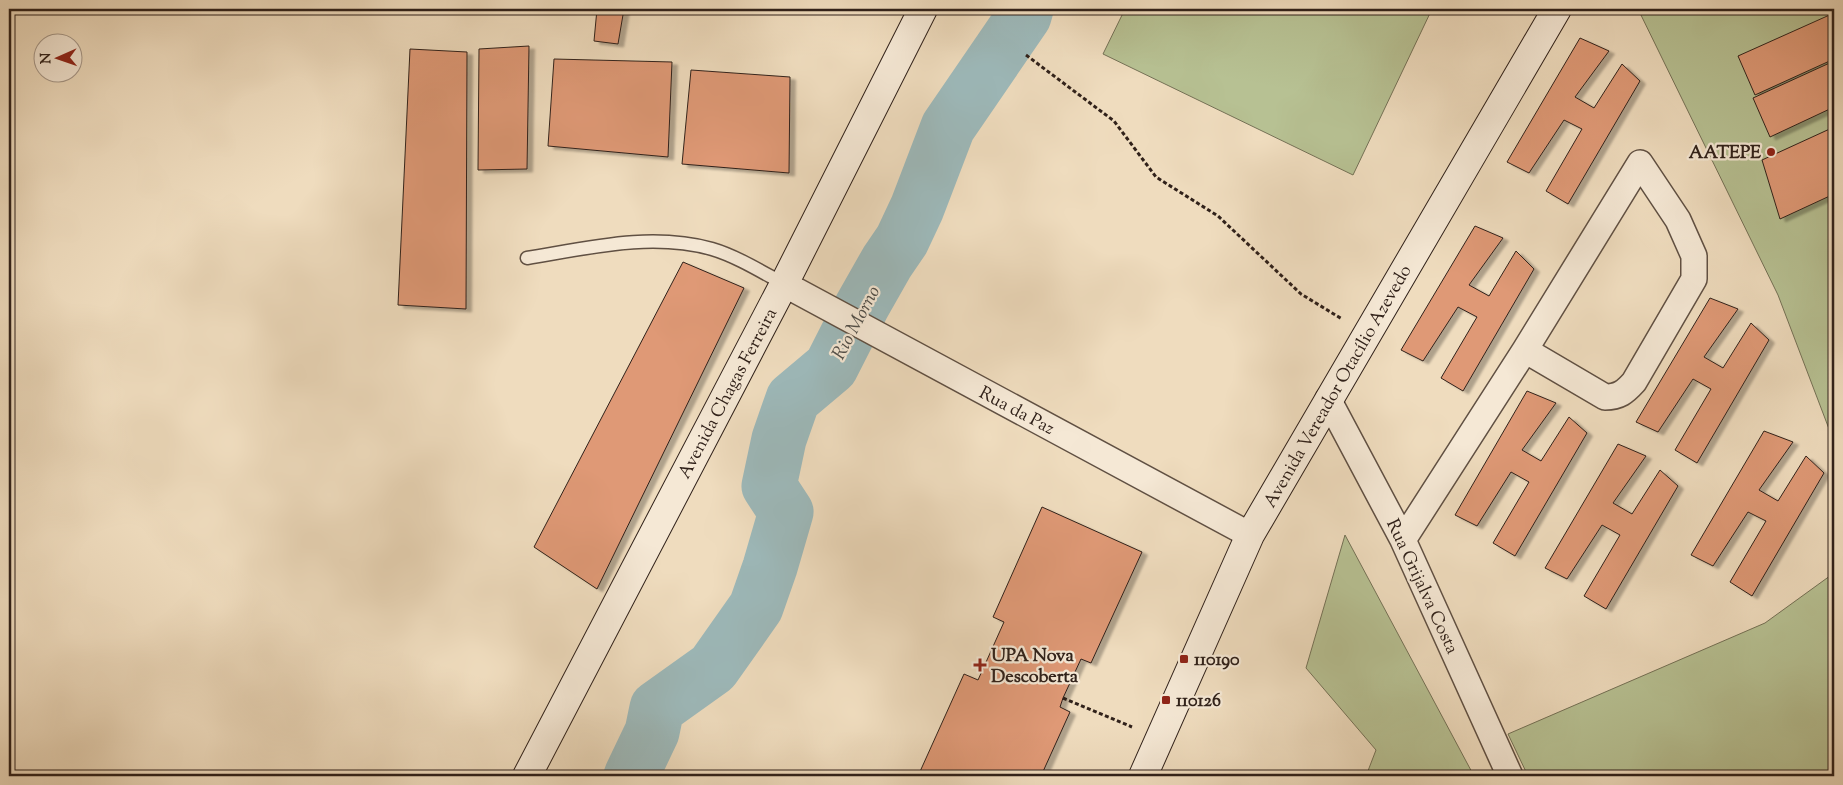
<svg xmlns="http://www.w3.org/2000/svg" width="1843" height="785" viewBox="0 0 1843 785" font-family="'Sorts Mill Goudy',serif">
	<defs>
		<filter id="shadow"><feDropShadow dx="5.5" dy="3" stdDeviation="1" flood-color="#0004"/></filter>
	</defs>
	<rect width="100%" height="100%" fill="#efdcbe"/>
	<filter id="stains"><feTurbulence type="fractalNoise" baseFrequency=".004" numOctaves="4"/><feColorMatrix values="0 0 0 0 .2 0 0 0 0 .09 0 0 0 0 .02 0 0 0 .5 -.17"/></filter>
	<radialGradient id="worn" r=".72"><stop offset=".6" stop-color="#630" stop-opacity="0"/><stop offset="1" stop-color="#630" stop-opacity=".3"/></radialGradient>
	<path fill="#b7c193" stroke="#747156" d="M 1125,9 L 1432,9 L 1353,175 L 1103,54 Z
		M 1638,9 L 1834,9 L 1834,442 L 1778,295 Z
		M 1345,535 L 1474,776 L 1366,776 L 1376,750 L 1306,668 Z
		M 1834,573 L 1834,776 L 1528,776 L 1508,734 L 1765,623 Z"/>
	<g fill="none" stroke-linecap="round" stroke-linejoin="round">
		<path stroke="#9db9ba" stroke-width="55" d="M 631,776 L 652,732 L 657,708 L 713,668 L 756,607 L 770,567 L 786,512 L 769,486 L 779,439 L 793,399 L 831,367 L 862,306 L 887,262 L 902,240 L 917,208 L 948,127 L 1024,16 L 1026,9"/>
	</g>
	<path fill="#df9976" stroke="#30211a" filter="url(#shadow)" d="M 597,9 L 624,9 L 618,44 L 594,41 Z
		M 1834,13 L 1834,59 L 1755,95 L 1738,56 Z
		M 1580,38 L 1609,51 L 1575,97 L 1594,108 L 1622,64 L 1640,81 L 1568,204 L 1546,191 L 1582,129 L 1564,120 L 1529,173 L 1507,162 Z
		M 529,46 L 527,169 L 478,170 L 479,49 Z
		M 410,49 L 467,52 L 466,309 L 398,305 Z
		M 554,59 L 672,62 L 668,157 L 548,146 Z
		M 1834,61 L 1834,107 L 1770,137 L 1753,98 Z
		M 691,70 L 790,77 L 789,173 L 682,164 Z
		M 1834,127 L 1834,194 L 1780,219 L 1762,160 Z
		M 1475,226 L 1503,238 L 1469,285 L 1489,296 L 1516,251 L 1534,269 L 1463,391 L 1441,378 L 1477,317 L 1458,307 L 1423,361 L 1401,350 Z
		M 683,262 L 744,288 L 597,589 L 534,547 Z
		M 1710,298 L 1738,309 L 1704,357 L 1723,368 L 1751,323 L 1769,340 L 1697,463 L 1675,450 L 1711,389 L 1693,379 L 1658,432 L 1636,422 Z
		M 1527,391 L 1556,403 L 1522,450 L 1541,461 L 1569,417 L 1587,433 L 1515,556 L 1493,543 L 1529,482 L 1511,472 L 1477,526 L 1455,515 Z
		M 1764,431 L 1793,442 L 1759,490 L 1778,501 L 1806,456 L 1824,473 L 1752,596 L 1730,582 L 1766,521 L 1748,512 L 1713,566 L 1691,555 Z
		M 1618,444 L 1646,456 L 1613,503 L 1632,514 L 1660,470 L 1678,486 L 1606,609 L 1584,596 L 1620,535 L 1602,525 L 1567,579 L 1545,568 Z
		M 1042,507 L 1142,552 L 1091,663 L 1081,659 L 1063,698 L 1060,707 L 1070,712 L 1041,776 L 918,776 L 964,674 L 978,680 L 1004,622 L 993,617 Z"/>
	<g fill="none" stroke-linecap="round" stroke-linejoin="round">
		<g stroke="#605043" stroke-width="15">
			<path id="lane" d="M 527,258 C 588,248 651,232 712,249 C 736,256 762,272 784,284"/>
		</g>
		<g stroke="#605043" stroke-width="28">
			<path id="street" d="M 784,284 L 1250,535
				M 1328,399 L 1403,540 L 1510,776
				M 1403,540 L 1525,350 L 1640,163 L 1678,220 L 1694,256 L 1694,279 L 1634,382 C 1625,392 1619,397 1605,397 L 1525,350"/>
		</g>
		<g stroke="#30211a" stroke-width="30">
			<path id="secondary" d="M 527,776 L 784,284 L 923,9
				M 1143,776 L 1250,535 L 1557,9"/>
		</g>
		<path stroke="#30211a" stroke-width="3" stroke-dasharray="4 2.5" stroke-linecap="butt" d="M 1026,55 L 1114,121 L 1156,177 L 1218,216 L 1301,294 L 1342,319
			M 1063,698 L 1132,727"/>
		<use href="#lane" stroke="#f5e8d5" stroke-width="12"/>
		<use href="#street" stroke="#f5e8d5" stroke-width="25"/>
		<use href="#secondary" stroke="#f5e8d5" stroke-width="28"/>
	</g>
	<g fill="#8f2418" stroke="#f5e8d5" stroke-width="2">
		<circle cx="1771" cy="152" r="5"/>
		<rect x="1179" y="654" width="10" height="10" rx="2.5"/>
		<path d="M977.5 657.5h5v5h5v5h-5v5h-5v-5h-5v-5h5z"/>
		<rect x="1161" y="695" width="10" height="10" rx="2.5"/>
	</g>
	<g text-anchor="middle" stroke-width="4.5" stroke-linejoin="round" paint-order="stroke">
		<g font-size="18" font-weight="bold" fill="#30211a" stroke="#f5e8d5" text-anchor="start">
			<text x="1761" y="158" text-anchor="end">AATEPE</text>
			<text x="991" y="661">UPA Nova<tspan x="991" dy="21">Descoberta</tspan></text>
			<text x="1194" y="665">110190</text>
			<text x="1176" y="706">110126</text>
		</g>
		<g font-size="18" fill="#30211a" stroke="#f5e8d5">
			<text transform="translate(1337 386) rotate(-60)" y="6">Avenida Vereador Otacílio Azevedo</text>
			<text transform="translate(727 393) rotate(-62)" y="6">Avenida Chagas Ferreira</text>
			<text transform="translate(1017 410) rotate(28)" y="6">Rua da Paz</text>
			<text transform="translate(1423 586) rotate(65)" y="6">Rua Grijalva Costa</text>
		</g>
		<g font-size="19" font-style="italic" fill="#514f4a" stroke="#f5e8d5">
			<text transform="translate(855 322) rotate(-62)" y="7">Rio Morno</text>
		</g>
	</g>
	<rect width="1843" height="785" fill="none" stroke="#efdcbe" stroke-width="30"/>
	<rect x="10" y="10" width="1823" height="765" fill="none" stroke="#30211a" stroke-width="2.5"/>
	<rect x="15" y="15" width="1813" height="755" fill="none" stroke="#30211a"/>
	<g transform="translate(58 58) rotate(268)"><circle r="24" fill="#f5e8d5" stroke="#a6988a"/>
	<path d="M0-4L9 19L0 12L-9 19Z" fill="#8f2418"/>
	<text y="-8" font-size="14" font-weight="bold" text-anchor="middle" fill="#30211a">N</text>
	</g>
	<rect width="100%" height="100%" filter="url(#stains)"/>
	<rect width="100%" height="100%" fill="url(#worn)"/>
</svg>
